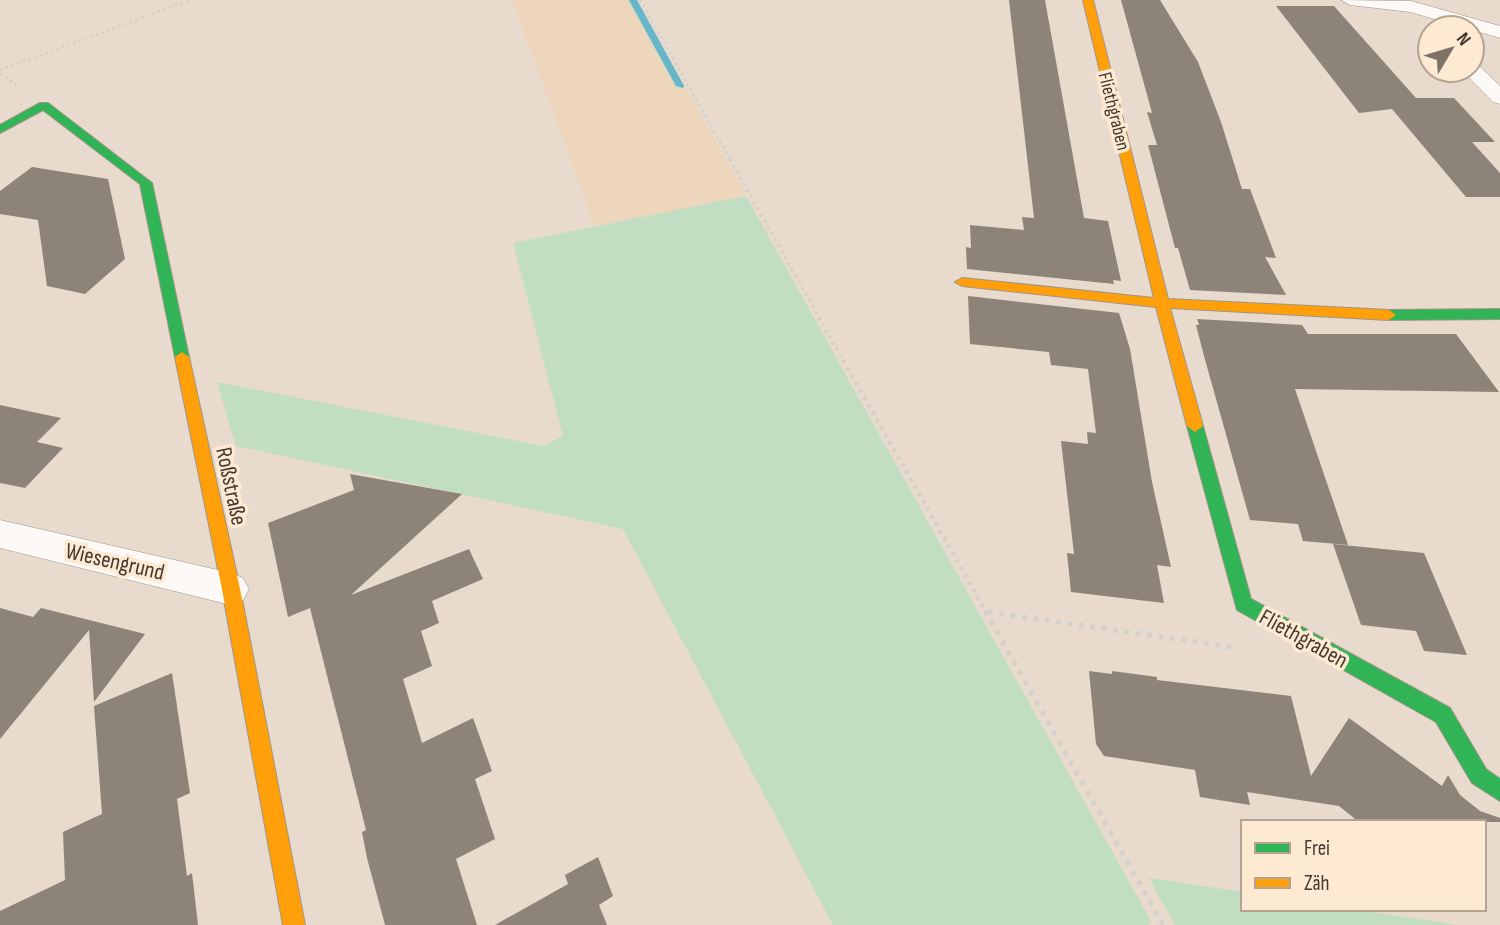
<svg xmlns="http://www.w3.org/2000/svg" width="1500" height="925" viewBox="0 0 1500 925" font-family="'Sofia Sans Condensed',sans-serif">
	<rect width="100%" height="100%" fill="#e8dacc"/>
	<path fill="#eed6bd" d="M 512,0 L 628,0 L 676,88 L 685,87 L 746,196 L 595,226 Z"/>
	<path fill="#c2dec2" d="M 628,0 L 637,0 L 685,87 L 676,88 Z
		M 746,196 L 1151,921 L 1149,925 L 833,925 L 623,529 L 236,446 L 217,382 L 544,446 L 563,436 L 513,243 Z
		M 1149,878 L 1243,892 L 1243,909 L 1354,909 L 1457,925 L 1175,925 Z"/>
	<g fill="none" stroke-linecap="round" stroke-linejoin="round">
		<path fill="#67b5c8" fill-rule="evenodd" d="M 629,0 L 637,0 L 684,86 L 683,88 L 676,86 Z"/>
	</g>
	<path fill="#8d8378" d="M 1009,0 L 1045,0 L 1084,218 L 1108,221 L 1121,281 L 1113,280 L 1114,284 L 967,269 L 966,247 L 971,248 L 970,225 L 1024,230 L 1022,217 L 1034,218 Z
		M 1121,0 L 1160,0 L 1198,62 L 1221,122 L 1242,189 L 1250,189 L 1276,258 L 1265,257 L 1286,295 L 1190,290 L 1178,248 L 1175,248 L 1148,145 L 1157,145 L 1147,112 L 1152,113 Z
		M 1276,6 L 1334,6 L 1416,98 L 1454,98 L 1495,142 L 1472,142 L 1500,173 L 1500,197 L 1466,197 L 1392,109 L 1359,113 Z
		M 32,167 L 108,179 L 125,259 L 85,294 L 47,286 L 38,220 L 0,214 L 0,191 Z
		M 968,296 L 1119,313 L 1130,349 L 1152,482 L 1171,567 L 1157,565 L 1164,603 L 1071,592 L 1067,553 L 1074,554 L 1061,441 L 1088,444 L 1087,432 L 1096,433 L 1088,369 L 1051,365 L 1049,352 L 970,344 Z
		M 1197,319 L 1302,325 L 1308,334 L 1456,334 L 1499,392 L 1295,389 L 1348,545 L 1303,541 L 1298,524 L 1250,520 L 1204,356 L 1196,325 L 1199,325 Z
		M 0,405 L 61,418 L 37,442 L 63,448 L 25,488 L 0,483 Z
		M 350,474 L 462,494 L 351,595 L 469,549 L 483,579 L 432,601 L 439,623 L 421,631 L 432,666 L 403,679 L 422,743 L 473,718 L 492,771 L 475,779 L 495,839 L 456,859 L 477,925 L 385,925 L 367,858 L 362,832 L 366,830 L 310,608 L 288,617 L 268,523 L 354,490 Z
		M 1333,544 L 1424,553 L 1467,655 L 1424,651 L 1416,631 L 1361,625 Z
		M 0,608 L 33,617 L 41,608 L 145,634 L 94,702 L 89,630 L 0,739 Z
		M 1089,671 L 1112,674 L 1112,671 L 1157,677 L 1157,680 L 1291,696 L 1311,776 L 1349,718 L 1442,786 L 1448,775 L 1460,795 L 1480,811 L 1500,818 L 1500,822 L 1359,822 L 1339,806 L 1247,792 L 1250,805 L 1200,797 L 1195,770 L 1104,756 L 1096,744 Z
		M 172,673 L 190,793 L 177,799 L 187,876 L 192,873 L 198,925 L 0,925 L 0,911 L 65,880 L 63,832 L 102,814 L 94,706 Z
		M 598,857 L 613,896 L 599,905 L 607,925 L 495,925 L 568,884 L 565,875 Z"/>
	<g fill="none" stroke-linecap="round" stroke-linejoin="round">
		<g stroke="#9f9589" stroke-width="1">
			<path id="street" d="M 1341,0 L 1411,1 L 1500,26 L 1500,38 L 1410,12 L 1350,5 Z
				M 1472,64 L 1479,66 L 1500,86 L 1500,104 L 1493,102 L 1462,70 L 1472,70 Z
				M 0,520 L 231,573 L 243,578 L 249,589 L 243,600 L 231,605 L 0,548 Z"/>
		</g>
		<g stroke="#9f9589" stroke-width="2">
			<path id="fast" d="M 40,103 L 48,103 L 152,183 L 189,357 L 187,361 L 177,361 L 175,357 L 140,184 L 43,110 L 0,133 L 0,125 Z
				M 1500,309 L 1500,319 L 1389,320 L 1382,315 L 1389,310 Z
				M 1195,420 L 1203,426 L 1251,599 L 1450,708 L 1486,769 L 1500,779 L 1500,801 L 1472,783 L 1436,722 L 1237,610 L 1187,426 Z"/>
		</g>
		<g stroke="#9f9589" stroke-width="2">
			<path id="slow" d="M 1083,0 L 1093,0 L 1168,299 L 1389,310 L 1396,315 L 1389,320 L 1170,308 L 1203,426 L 1195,432 L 1187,426 L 1156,307 L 962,286 L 955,282 L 962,278 L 1154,298 Z
				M 182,352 L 189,357 L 240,589 L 305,925 L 283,925 L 222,589 L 175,357 Z"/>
		</g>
		<path stroke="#d4d0cc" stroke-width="2.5" stroke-dasharray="2.5 3.5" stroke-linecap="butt" d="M 640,0 L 731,161
			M 0,70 L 191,0
			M 0,74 L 18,86"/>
		<path stroke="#d4d0cc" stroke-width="3.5" stroke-dasharray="2.5 4.5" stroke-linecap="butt" d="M 730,159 L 844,362"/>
		<path stroke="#d4d0cc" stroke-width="4.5" stroke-dasharray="3.5 5" stroke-linecap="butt" d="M 843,360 L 986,612"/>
		<path stroke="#d4d0cc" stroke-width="5" stroke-dasharray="4.5 7" stroke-linecap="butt" d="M 985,611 L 1163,925
			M 988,612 L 1232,647"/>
		<use href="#street" fill="#fcf9f7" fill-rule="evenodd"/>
		<use href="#fast" fill="#30b455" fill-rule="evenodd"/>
		<use href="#slow" fill="#ff9f0a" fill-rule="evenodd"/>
	</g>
	<g text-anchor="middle" stroke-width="7" stroke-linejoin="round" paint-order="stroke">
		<g font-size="19" fill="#443a2f" stroke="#fee9d3">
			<text transform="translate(1115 111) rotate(76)" y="7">Fliethgraben</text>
		</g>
		<g font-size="23" fill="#443a2f" stroke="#fee9d3">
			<text transform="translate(232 486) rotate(78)" y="8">Roßstraße</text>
			<text transform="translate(115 561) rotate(13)" y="8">Wiesengrund</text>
			<text transform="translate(1304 638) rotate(29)" y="8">Fliethgraben</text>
		</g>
	</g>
	<rect x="1241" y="820" width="245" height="91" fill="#fee9d3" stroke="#b4a391" stroke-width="2"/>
	<rect x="1255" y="843" width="35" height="10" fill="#30b455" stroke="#b4a391" stroke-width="2"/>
	<text x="1304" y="855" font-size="21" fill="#443a2f">Frei</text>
	<rect x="1255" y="878" width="35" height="10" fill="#ff9f0a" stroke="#b4a391" stroke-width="2"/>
	<text x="1304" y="890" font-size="21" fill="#443a2f">Zäh</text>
	<g transform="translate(1451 49) rotate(52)"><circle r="33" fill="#fee9d3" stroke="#b4a391" stroke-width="2"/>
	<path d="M0-5L12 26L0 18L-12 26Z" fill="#7d7266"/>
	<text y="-10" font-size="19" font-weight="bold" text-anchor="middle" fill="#443a2f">N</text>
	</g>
</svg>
